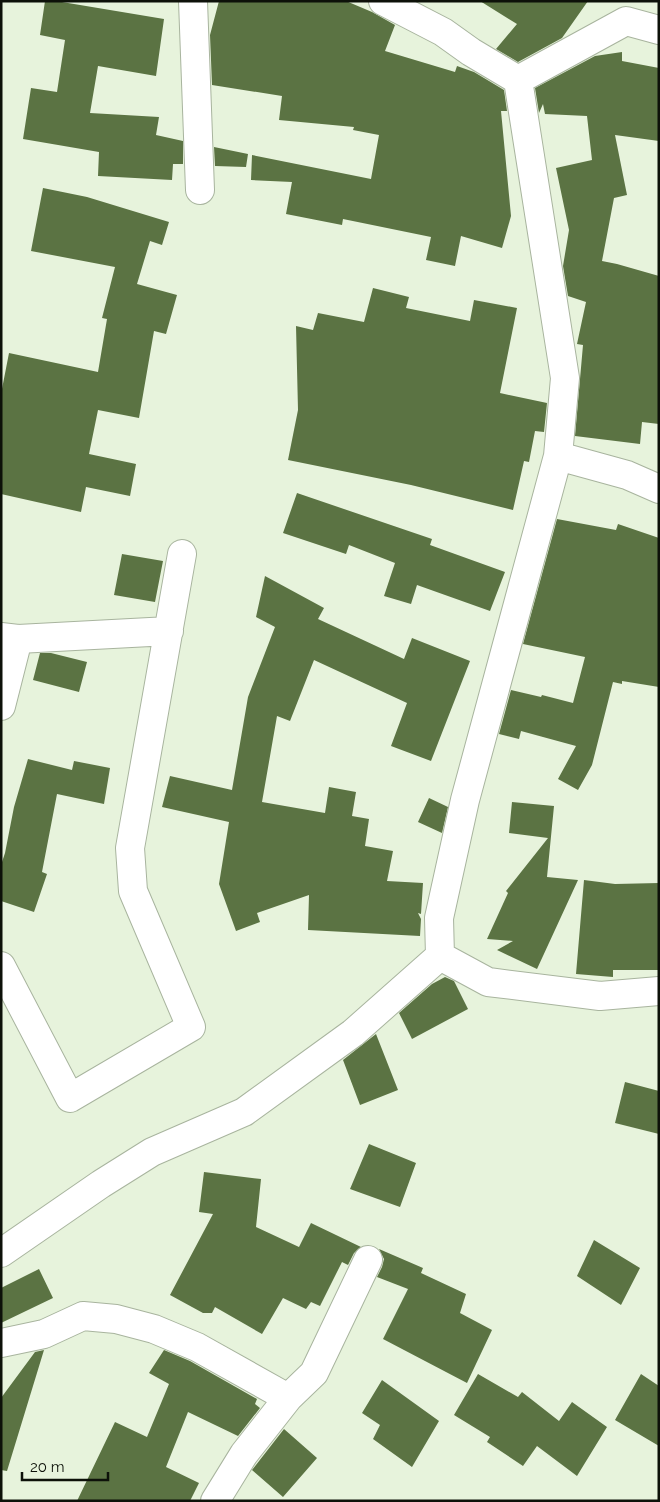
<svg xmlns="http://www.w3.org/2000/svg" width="660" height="1502" viewBox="0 0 660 1502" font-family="Raleway,sans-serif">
	<rect width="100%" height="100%" fill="#e7f3dc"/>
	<path fill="#5b7343" d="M 45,1 L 56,1 L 164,19 L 156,76 L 98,66 L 90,113 L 159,117 L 156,135 L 183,141 L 183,164 L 173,164 L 172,180 L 98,176 L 99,152 L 23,139 L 31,88 L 57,92 L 65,40 L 40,35 Z
		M 219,1 L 346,1 L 372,12 L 395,25 L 385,51 L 455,72 L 457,66 L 474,72 L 504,90 L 507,111 L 501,111 L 511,216 L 502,248 L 461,236 L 455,266 L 426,260 L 431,237 L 343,219 L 342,225 L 286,214 L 292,182 L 251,180 L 252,155 L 371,179 L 379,135 L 353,130 L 354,127 L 279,120 L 282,96 L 212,85 L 210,35 Z
		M 480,1 L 588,1 L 562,38 L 518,62 L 496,49 L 517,24 Z
		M 622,52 L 622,61 L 659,68 L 659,141 L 615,135 L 627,195 L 614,198 L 602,261 L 617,264 L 659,276 L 659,424 L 642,422 L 640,444 L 575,436 L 583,345 L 577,344 L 586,302 L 568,296 L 563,266 L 569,230 L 556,168 L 592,160 L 587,116 L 545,114 L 543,104 L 539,113 L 535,88 L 595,56 Z
		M 214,147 L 248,154 L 246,167 L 215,166 Z
		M 43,188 L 87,197 L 169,222 L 162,245 L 150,241 L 137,284 L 177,295 L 166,334 L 154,331 L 139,418 L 98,410 L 89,454 L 136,464 L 130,496 L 86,487 L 81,512 L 1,494 L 1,394 L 9,353 L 98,372 L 107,319 L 102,318 L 115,267 L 31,251 Z
		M 373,288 L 409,297 L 406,308 L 470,321 L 474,300 L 517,308 L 500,393 L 547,403 L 544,432 L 535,431 L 529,462 L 524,461 L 513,510 L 411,485 L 288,460 L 298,410 L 296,326 L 313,330 L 318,313 L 364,322 Z
		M 297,493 L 432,539 L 430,545 L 505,572 L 490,611 L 417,585 L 411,604 L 384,596 L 395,563 L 349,545 L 346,554 L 283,533 Z
		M 557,519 L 616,530 L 618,524 L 659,538 L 659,687 L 622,681 L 622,684 L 613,682 L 592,765 L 578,790 L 558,779 L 576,746 L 521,731 L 519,739 L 499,734 L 511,690 L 541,697 L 542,695 L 573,703 L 585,657 L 523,644 Z
		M 122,554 L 163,561 L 155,602 L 114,595 Z
		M 265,576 L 324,608 L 318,619 L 404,659 L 412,638 L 470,661 L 431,761 L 391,746 L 407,703 L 314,660 L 290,721 L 277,716 L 262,802 L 325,813 L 329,787 L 356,792 L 352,816 L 369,819 L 365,846 L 393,851 L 387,881 L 423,883 L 421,914 L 418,913 L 421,919 L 420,936 L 308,930 L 309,895 L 257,913 L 260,922 L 236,931 L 219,884 L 229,822 L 162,807 L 170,776 L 232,790 L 248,697 L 275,627 L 256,617 Z
		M 40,653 L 51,653 L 87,662 L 79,692 L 33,680 Z
		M 28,759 L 72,770 L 74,761 L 110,768 L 104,804 L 57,794 L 42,872 L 47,874 L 34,912 L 1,901 L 1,865 L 5,853 L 14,807 Z
		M 429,798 L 448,807 L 442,833 L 418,822 Z
		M 512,802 L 554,806 L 547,877 L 578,880 L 537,969 L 497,950 L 513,941 L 487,939 L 508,893 L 506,891 L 548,838 L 509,833 Z
		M 584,880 L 615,884 L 659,883 L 659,970 L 613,970 L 613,977 L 576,974 Z
		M 445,977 L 454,981 L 468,1009 L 412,1039 L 399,1013 L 432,984 Z
		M 376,1034 L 398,1090 L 360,1105 L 343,1060 Z
		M 625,1082 L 659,1091 L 659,1134 L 615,1123 Z
		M 369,1144 L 416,1163 L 400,1207 L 350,1189 Z
		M 204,1172 L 261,1179 L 256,1227 L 299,1247 L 311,1223 L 361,1247 L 354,1253 L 348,1265 L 342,1262 L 320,1306 L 311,1302 L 306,1309 L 283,1298 L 262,1334 L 215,1307 L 212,1313 L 203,1313 L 170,1295 L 213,1214 L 199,1212 Z
		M 594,1240 L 640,1268 L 621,1305 L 577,1276 Z
		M 379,1249 L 423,1268 L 421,1273 L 466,1294 L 460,1313 L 492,1330 L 467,1383 L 383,1339 L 408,1289 L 377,1277 L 382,1267 L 384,1259 Z
		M 39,1269 L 53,1298 L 1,1323 L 1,1288 Z
		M 44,1350 L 7,1471 L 1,1470 L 1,1398 L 35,1352 Z
		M 164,1350 L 190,1361 L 257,1399 L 255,1404 L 260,1408 L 238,1436 L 188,1412 L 166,1467 L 199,1483 L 190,1501 L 77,1501 L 115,1422 L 147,1437 L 169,1384 L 149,1373 Z
		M 478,1374 L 518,1397 L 522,1392 L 559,1421 L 572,1402 L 607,1427 L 577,1476 L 537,1446 L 523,1466 L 487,1442 L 490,1437 L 454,1415 Z
		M 641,1374 L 659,1386 L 659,1446 L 615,1420 Z
		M 382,1380 L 439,1421 L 412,1467 L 373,1439 L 380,1425 L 362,1413 Z
		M 284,1429 L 317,1458 L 283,1497 L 252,1470 Z"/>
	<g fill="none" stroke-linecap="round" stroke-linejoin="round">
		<g stroke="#a8b49e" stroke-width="30">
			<path id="minor" d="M 193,1 L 200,190
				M 383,1 L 443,32 L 471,52 L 518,80 L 565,378 L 558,456 L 465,800 L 439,918 L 440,956
				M 518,80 L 626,21 L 659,30
				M 558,456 L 627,475 L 659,489
				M 1,637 L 18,639 L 169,631
				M 1,706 L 18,639
				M 440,956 L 488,982 L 600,996 L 659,991
				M 1,966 L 70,1098 L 191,1027 L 133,891 L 130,848 L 182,554
				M 1,1253 L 101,1184 L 152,1152 L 244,1112 L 353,1033 L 440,956
				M 1,1343 L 44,1334 L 83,1316 L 116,1319 L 154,1329 L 197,1347 L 288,1398
				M 215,1501 L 244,1454 L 288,1398 L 314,1373 L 368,1260"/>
		</g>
		<use href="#minor" stroke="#fff" stroke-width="28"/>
	</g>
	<rect width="660" height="1502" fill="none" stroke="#0d1109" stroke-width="5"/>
	<path d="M22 1472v8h86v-8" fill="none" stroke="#0d1109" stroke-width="2.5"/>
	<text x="30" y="1472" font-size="15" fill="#0d1109" stroke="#e7f3dc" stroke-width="4" paint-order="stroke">20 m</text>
</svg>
